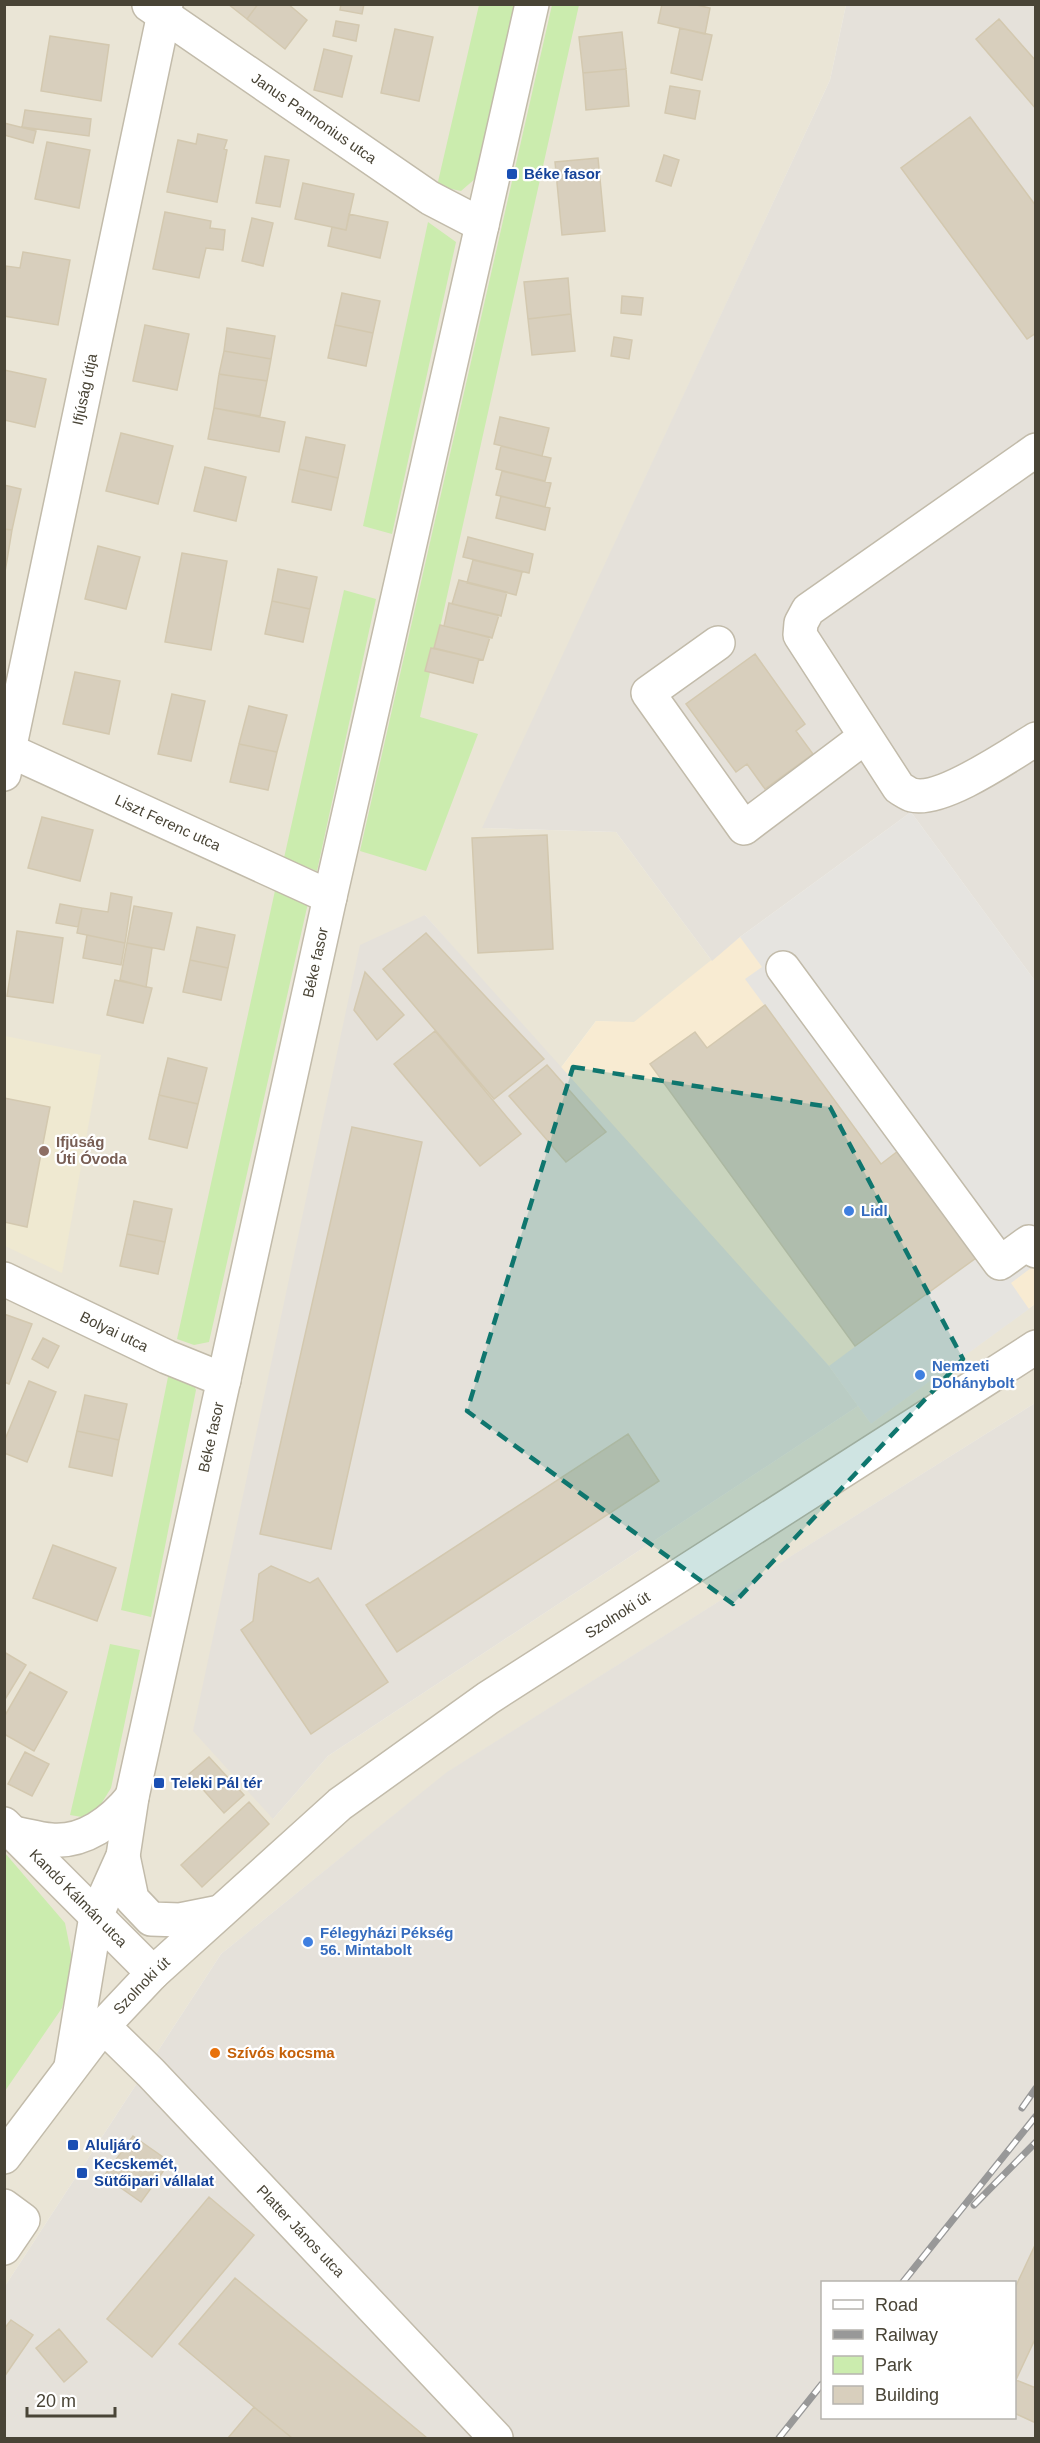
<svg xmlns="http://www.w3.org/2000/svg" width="1040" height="2443" viewBox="0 0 1040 2443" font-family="Helvetica,sans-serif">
	<rect width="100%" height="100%" fill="#f5f2e8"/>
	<path fill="#eae5d6" d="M 5,5 L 846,5 L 830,80 L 483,828 L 616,832 L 712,961 L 634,1023 L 596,1021 L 560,1069 L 425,915 L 273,1819 L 328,1756 L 858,1406 L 871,1423 L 1035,1304 L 1035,1403 L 448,1772 L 221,1954 L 5,2286 Z"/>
	<path fill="#f8ebd2" d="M 740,937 L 1035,981 L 1035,1304 L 871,1424 L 829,1366 L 560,1069 L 596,1021 L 634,1022 Z"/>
	<path fill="#e5e1da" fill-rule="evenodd" d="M 846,5 L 1035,5 L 1035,981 L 911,812 L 740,937 L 712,961 L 616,832 L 482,828 L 830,80 Z
		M 425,915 L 829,1366 L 858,1406 L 328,1756 L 273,1819 L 193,1731 L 360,945 Z
		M 1035,1403 L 1035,2438 L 5,2438 L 5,2286 L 221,1954 L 447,1772 ZM 822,2282 L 1014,2282 L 1014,2418 L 822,2418 Z"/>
	<path fill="#efe9d1" d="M 5,1036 L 101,1055 L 62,1273 L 5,1246 Z"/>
	<path fill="#cbecae" d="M 479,5 L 516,5 L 476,178 L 461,191 L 437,186 Z
		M 552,5 L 579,5 L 420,717 L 478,734 L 426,871 L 360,851 Z
		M 428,222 L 456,242 L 392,534 L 363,526 Z
		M 344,590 L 376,599 L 317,871 L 284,858 Z
		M 276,886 L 308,903 L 209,1342 L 194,1345 L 177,1339 Z
		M 170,1367 L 190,1376 L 196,1390 L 151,1617 L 121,1610 Z
		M 110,1644 L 140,1650 L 111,1788 L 98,1809 L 82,1817 L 70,1815 Z
		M 5,1853 L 65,1923 L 73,1963 L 62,2008 L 5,2091 Z"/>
	<path fill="#e6e4e0" d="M 911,812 L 1035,981 L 1035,1265 L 1011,1283 L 1029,1309 L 871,1424 L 829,1366 L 976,1257 L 897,1151 L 881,1164 L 745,979 L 762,967 L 740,937 Z"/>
	<path fill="#d8cfbd" stroke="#d3c8af" stroke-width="1.5" d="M 228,4 L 258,4 L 247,19 Z
		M 258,4 L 288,4 L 307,20 L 285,49 L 247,19 Z
		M 341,4 L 364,4 L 362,14 L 340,10 Z
		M 662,4 L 692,4 L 710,8 L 705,34 L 658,23 Z
		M 999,19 L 1036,61 L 1036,109 L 976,39 Z
		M 336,21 L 359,25 L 356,41 L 333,36 Z
		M 680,28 L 712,35 L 702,80 L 671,73 Z
		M 395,29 L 433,37 L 419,101 L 381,93 Z
		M 622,32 L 626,69 L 583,73 L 579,37 Z
		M 50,36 L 109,45 L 101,101 L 41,91 Z
		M 324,49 L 352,56 L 342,97 L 314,90 Z
		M 626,69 L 629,106 L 586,110 L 583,73 Z
		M 670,86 L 700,91 L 695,119 L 665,113 Z
		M 25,110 L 91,119 L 89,136 L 22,127 Z
		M 970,117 L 1036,206 L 1036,333 L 1027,339 L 901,168 Z
		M 4,123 L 36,131 L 33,143 L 4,135 Z
		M 198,134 L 227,140 L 224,149 L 227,150 L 217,202 L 167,192 L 178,140 L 196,144 Z
		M 47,142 L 90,150 L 79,208 L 35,199 Z
		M 664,155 L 679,160 L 671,186 L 656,181 Z
		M 265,156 L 289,160 L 280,207 L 256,203 Z
		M 598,158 L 605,231 L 562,235 L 555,162 Z
		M 303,183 L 354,194 L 346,230 L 295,219 Z
		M 165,212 L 211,221 L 210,228 L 225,230 L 223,250 L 206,248 L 199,278 L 153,269 Z
		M 349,214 L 388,222 L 380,258 L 328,246 L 332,227 L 346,230 Z
		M 252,218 L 273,223 L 263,266 L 242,261 Z
		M 23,252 L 70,260 L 58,325 L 4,316 L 6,266 L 20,268 Z
		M 568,278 L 571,314 L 528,319 L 524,282 Z
		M 342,293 L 380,301 L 373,333 L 335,325 Z
		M 622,296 L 643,298 L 641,315 L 621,313 Z
		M 571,314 L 575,351 L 532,355 L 528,319 Z
		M 145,325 L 189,334 L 177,390 L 133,381 Z
		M 335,325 L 373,333 L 366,366 L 328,358 Z
		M 227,328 L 275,336 L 271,359 L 224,351 Z
		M 614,337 L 632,340 L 629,359 L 611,356 Z
		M 224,351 L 271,359 L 267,381 L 219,374 Z
		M 4,370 L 46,379 L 35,427 L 4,420 Z
		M 219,374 L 267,381 L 260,416 L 214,408 Z
		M 214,408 L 285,422 L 279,452 L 208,439 Z
		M 500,417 L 549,428 L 542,456 L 494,444 Z
		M 121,433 L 173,446 L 158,504 L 106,491 Z
		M 306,437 L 345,445 L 338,478 L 299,469 Z
		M 501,446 L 551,458 L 545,481 L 496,469 Z
		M 205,467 L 246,477 L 236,521 L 194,511 Z
		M 299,469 L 338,478 L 331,510 L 292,502 Z
		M 502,471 L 551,483 L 545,507 L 496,495 Z
		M 4,485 L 21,489 L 12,530 L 4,529 Z
		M 501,496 L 550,508 L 545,530 L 496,518 Z
		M 4,529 L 12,530 L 5,572 L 4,572 Z
		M 468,537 L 533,554 L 529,573 L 463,557 Z
		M 98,546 L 140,557 L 126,609 L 85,599 Z
		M 182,553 L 227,561 L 211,650 L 165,642 Z
		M 473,560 L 522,572 L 516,595 L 467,583 Z
		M 278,569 L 317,577 L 310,609 L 272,601 Z
		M 459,580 L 507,592 L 501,616 L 452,604 Z
		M 272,601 L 310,609 L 303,642 L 265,634 Z
		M 449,603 L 499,615 L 492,638 L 444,626 Z
		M 440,625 L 490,637 L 483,660 L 434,648 Z
		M 431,648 L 479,659 L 473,683 L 425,671 Z
		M 755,654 L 805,724 L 796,731 L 813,754 L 765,789 L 747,764 L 736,772 L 686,704 Z
		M 75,672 L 120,681 L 109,734 L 63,724 Z
		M 172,694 L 205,701 L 191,761 L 158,754 Z
		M 249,706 L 287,715 L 277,752 L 239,744 Z
		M 239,744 L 277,752 L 268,790 L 230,782 Z
		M 42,817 L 93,830 L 80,881 L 28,868 Z
		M 547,835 L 553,949 L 478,953 L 472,838 Z
		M 111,893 L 132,897 L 125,943 L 77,933 L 82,908 L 108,912 Z
		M 60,904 L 82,908 L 78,927 L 56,923 Z
		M 134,906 L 172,913 L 164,950 L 127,943 Z
		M 197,927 L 235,935 L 228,968 L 190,960 Z
		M 17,931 L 63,938 L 53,1003 L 7,996 Z
		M 426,933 L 544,1059 L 494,1099 L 383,969 Z
		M 87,935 L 125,943 L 121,965 L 83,958 Z
		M 127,943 L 152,948 L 146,987 L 120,980 Z
		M 190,960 L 228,968 L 221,1000 L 183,992 Z
		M 365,972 L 404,1015 L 377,1040 L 354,1010 Z
		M 115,980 L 152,988 L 143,1023 L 107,1015 Z
		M 765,1005 L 881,1164 L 898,1151 L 976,1258 L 855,1346 L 650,1064 L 695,1032 L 707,1048 Z
		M 435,1031 L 521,1134 L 480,1166 L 394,1064 Z
		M 168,1058 L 207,1068 L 198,1104 L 159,1095 Z
		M 547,1065 L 606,1132 L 566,1162 L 509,1096 Z
		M 159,1095 L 198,1104 L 187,1148 L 149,1139 Z
		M 4,1098 L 50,1107 L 27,1227 L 4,1222 Z
		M 352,1127 L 422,1142 L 331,1549 L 260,1534 Z
		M 134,1201 L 172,1209 L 165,1242 L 127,1234 Z
		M 127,1234 L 165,1242 L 158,1274 L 120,1266 Z
		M 4,1314 L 32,1324 L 9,1384 L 4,1382 Z
		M 43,1338 L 59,1346 L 48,1368 L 32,1359 Z
		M 29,1381 L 56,1392 L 27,1462 L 4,1453 L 4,1442 Z
		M 85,1395 L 127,1404 L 119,1440 L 77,1431 Z
		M 77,1431 L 119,1440 L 112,1476 L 69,1467 Z
		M 628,1434 L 659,1481 L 397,1652 L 366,1605 Z
		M 53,1545 L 116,1568 L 97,1621 L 33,1598 Z
		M 271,1566 L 310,1583 L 318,1578 L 388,1682 L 311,1734 L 241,1630 L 253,1621 L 259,1574 Z
		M 4,1652 L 26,1665 L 4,1701 Z
		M 30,1672 L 67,1692 L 34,1751 L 4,1734 L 4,1717 Z
		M 25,1752 L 49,1764 L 32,1796 L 8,1784 Z
		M 209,1757 L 244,1795 L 224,1813 L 189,1774 Z
		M 249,1802 L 269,1824 L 202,1887 L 181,1865 Z
		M 133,2136 L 170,2162 L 141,2202 L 104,2176 Z
		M 209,2197 L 254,2235 L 152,2357 L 107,2319 Z
		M 1036,2243 L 1036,2337 L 1014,2384 L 1014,2290 Z
		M 235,2278 L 427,2438 L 292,2438 L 254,2407 L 179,2344 Z
		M 11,2320 L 33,2335 L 4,2377 L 4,2329 Z
		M 59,2329 L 87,2362 L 64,2382 L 36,2348 Z
		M 1016,2380 L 1036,2388 L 1036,2423 L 1014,2413 Z
		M 254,2407 L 292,2438 L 228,2438 Z"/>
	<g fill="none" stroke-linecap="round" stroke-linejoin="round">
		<g stroke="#c2bbaa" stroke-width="36">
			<g id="minor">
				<path id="s1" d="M 149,5 L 430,198 L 482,225"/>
				<path d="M 1036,450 L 808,610 L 801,623 L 800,635 L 899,788 C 903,790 908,794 912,795 C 941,803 1010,755 1036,739"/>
				<path d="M 718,643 L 648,693 L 744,828 L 865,737"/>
				<path id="s2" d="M 4,748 L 330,897"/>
				<path id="s3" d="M 4,774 L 166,4"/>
				<path d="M 783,968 L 1000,1263 L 1029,1242 L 1036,1251"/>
				<path id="s4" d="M 4,1279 L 167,1357 L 224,1380"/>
				<path id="s5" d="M 4,1824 L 153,1973"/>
				<path d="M 13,1833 C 26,1835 38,1839 51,1840 C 84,1843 113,1821 132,1797"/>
				<path d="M 123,1856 L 132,1899 L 151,1919 L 180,1920 L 220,1912"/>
				<path id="s6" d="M 103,2026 L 151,2073 L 496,2438"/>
				<path id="s7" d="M 71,2066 L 96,1916 L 123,1856 L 132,1797 L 330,897 L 532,4"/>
				<path id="s8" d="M 4,2157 L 103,2026 L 153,1973 L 340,1804 L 488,1698 L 1036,1347"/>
				<path d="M 4,2206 L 23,2220 L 4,2248"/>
			</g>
		</g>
		<use href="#minor" stroke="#fff" stroke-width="33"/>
		<g stroke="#989898" stroke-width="7">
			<path id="rail" d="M 1022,2108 L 1036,2088
				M 974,2205 L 1036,2142
				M 903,2282 L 1036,2116
				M 779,2438 L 822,2384"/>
		</g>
		<use href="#rail" stroke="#fff" stroke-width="4.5" stroke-dasharray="14" stroke-linecap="butt"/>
	</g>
	<path fill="#0f766e" fill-opacity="0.2" stroke="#0f766e" stroke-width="4.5" stroke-dasharray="12 8" stroke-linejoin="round" d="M 573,1067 L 830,1107 L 963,1359 L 733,1604 L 467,1411 Z"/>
	<g fill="#1a4fb4" stroke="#fff" stroke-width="2">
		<rect x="506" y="168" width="12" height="12" rx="3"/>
		<rect x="153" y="1777" width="12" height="12" rx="3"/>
		<rect x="67" y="2139" width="12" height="12" rx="3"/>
		<rect x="76" y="2167" width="12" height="12" rx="3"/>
	</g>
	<circle fill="#8d6e63" stroke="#fff" stroke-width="2" cx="44" cy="1151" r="6"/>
	<g fill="#3f7fe0" stroke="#fff" stroke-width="2">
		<circle cx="849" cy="1211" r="6"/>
		<circle cx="920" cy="1375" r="6"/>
		<circle cx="308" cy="1942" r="6"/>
	</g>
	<circle fill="#e8710a" stroke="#fff" stroke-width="2" cx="215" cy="2053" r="6"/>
	<g text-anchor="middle" stroke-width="4.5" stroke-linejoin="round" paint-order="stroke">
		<g font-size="15" fill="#494436" stroke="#fff">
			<text dy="5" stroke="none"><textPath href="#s1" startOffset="200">Janus Pannonius utca</textPath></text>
			<text dy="5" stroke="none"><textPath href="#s3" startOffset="393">Ifjúság útja</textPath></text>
			<text dy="5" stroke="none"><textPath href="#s2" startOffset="180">Liszt Ferenc utca</textPath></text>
			<text dy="5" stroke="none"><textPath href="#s7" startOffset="1132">Béke fasor</textPath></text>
			<text dy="5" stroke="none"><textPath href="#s4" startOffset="122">Bolyai utca</textPath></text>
			<text dy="5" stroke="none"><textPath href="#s7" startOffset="646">Béke fasor</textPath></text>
			<text dy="5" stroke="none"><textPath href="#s8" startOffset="825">Szolnoki út</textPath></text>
			<text dy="5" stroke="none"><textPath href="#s5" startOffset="105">Kandó Kálmán utca</textPath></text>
			<text dy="5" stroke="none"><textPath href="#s8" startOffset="220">Szolnoki út</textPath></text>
			<text dy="5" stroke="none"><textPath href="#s6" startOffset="285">Platter János utca</textPath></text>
		</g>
		<g font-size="15" font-weight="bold" fill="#164399" stroke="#fff" text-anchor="start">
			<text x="524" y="179">Béke fasor</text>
			<text x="171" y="1788">Teleki Pál tér</text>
			<text x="85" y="2150">Aluljáró</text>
			<text x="94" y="2169">Kecskemét,<tspan x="94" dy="17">Sütőipari vállalat</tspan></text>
		</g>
		<g font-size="15" font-weight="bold" fill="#785e54" stroke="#fff" text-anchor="start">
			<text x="56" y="1147">Ifjúság<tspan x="56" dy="17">Úti Óvoda</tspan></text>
		</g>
		<g font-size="15" font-weight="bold" fill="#366cbe" stroke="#fff" text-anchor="start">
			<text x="861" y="1216">Lidl</text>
			<text x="932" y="1371">Nemzeti<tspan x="932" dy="17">Dohánybolt</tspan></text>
			<text x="320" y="1938">Félegyházi Pékség<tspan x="320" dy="17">56. Mintabolt</tspan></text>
		</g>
		<g font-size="15" font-weight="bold" fill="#c56008" stroke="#fff" text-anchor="start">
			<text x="227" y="2058">Szívós kocsma</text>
		</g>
	</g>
	<rect width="1040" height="2443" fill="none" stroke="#494436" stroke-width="12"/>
	<rect x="821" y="2281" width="195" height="138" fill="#ffffff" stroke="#b6b4af" stroke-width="1.5"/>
	<rect x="833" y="2300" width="30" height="9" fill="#ffffff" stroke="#b6b4af" stroke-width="1.5"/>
	<text x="875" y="2311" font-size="18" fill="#494436">Road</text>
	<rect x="833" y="2330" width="30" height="9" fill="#989898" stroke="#b6b4af" stroke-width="1.5"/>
	<text x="875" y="2341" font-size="18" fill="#494436">Railway</text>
	<rect x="833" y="2356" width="30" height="18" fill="#cbecae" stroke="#b6b4af" stroke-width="1.5"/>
	<text x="875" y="2371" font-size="18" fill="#494436">Park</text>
	<rect x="833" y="2386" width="30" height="18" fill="#d8cfbd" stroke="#b6b4af" stroke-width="1.5"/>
	<text x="875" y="2401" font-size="18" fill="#494436">Building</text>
	<path d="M27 2407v9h88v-9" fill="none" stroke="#494436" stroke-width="3"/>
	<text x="36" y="2407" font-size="18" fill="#494436" stroke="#ffffff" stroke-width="4.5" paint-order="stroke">20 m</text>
</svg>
